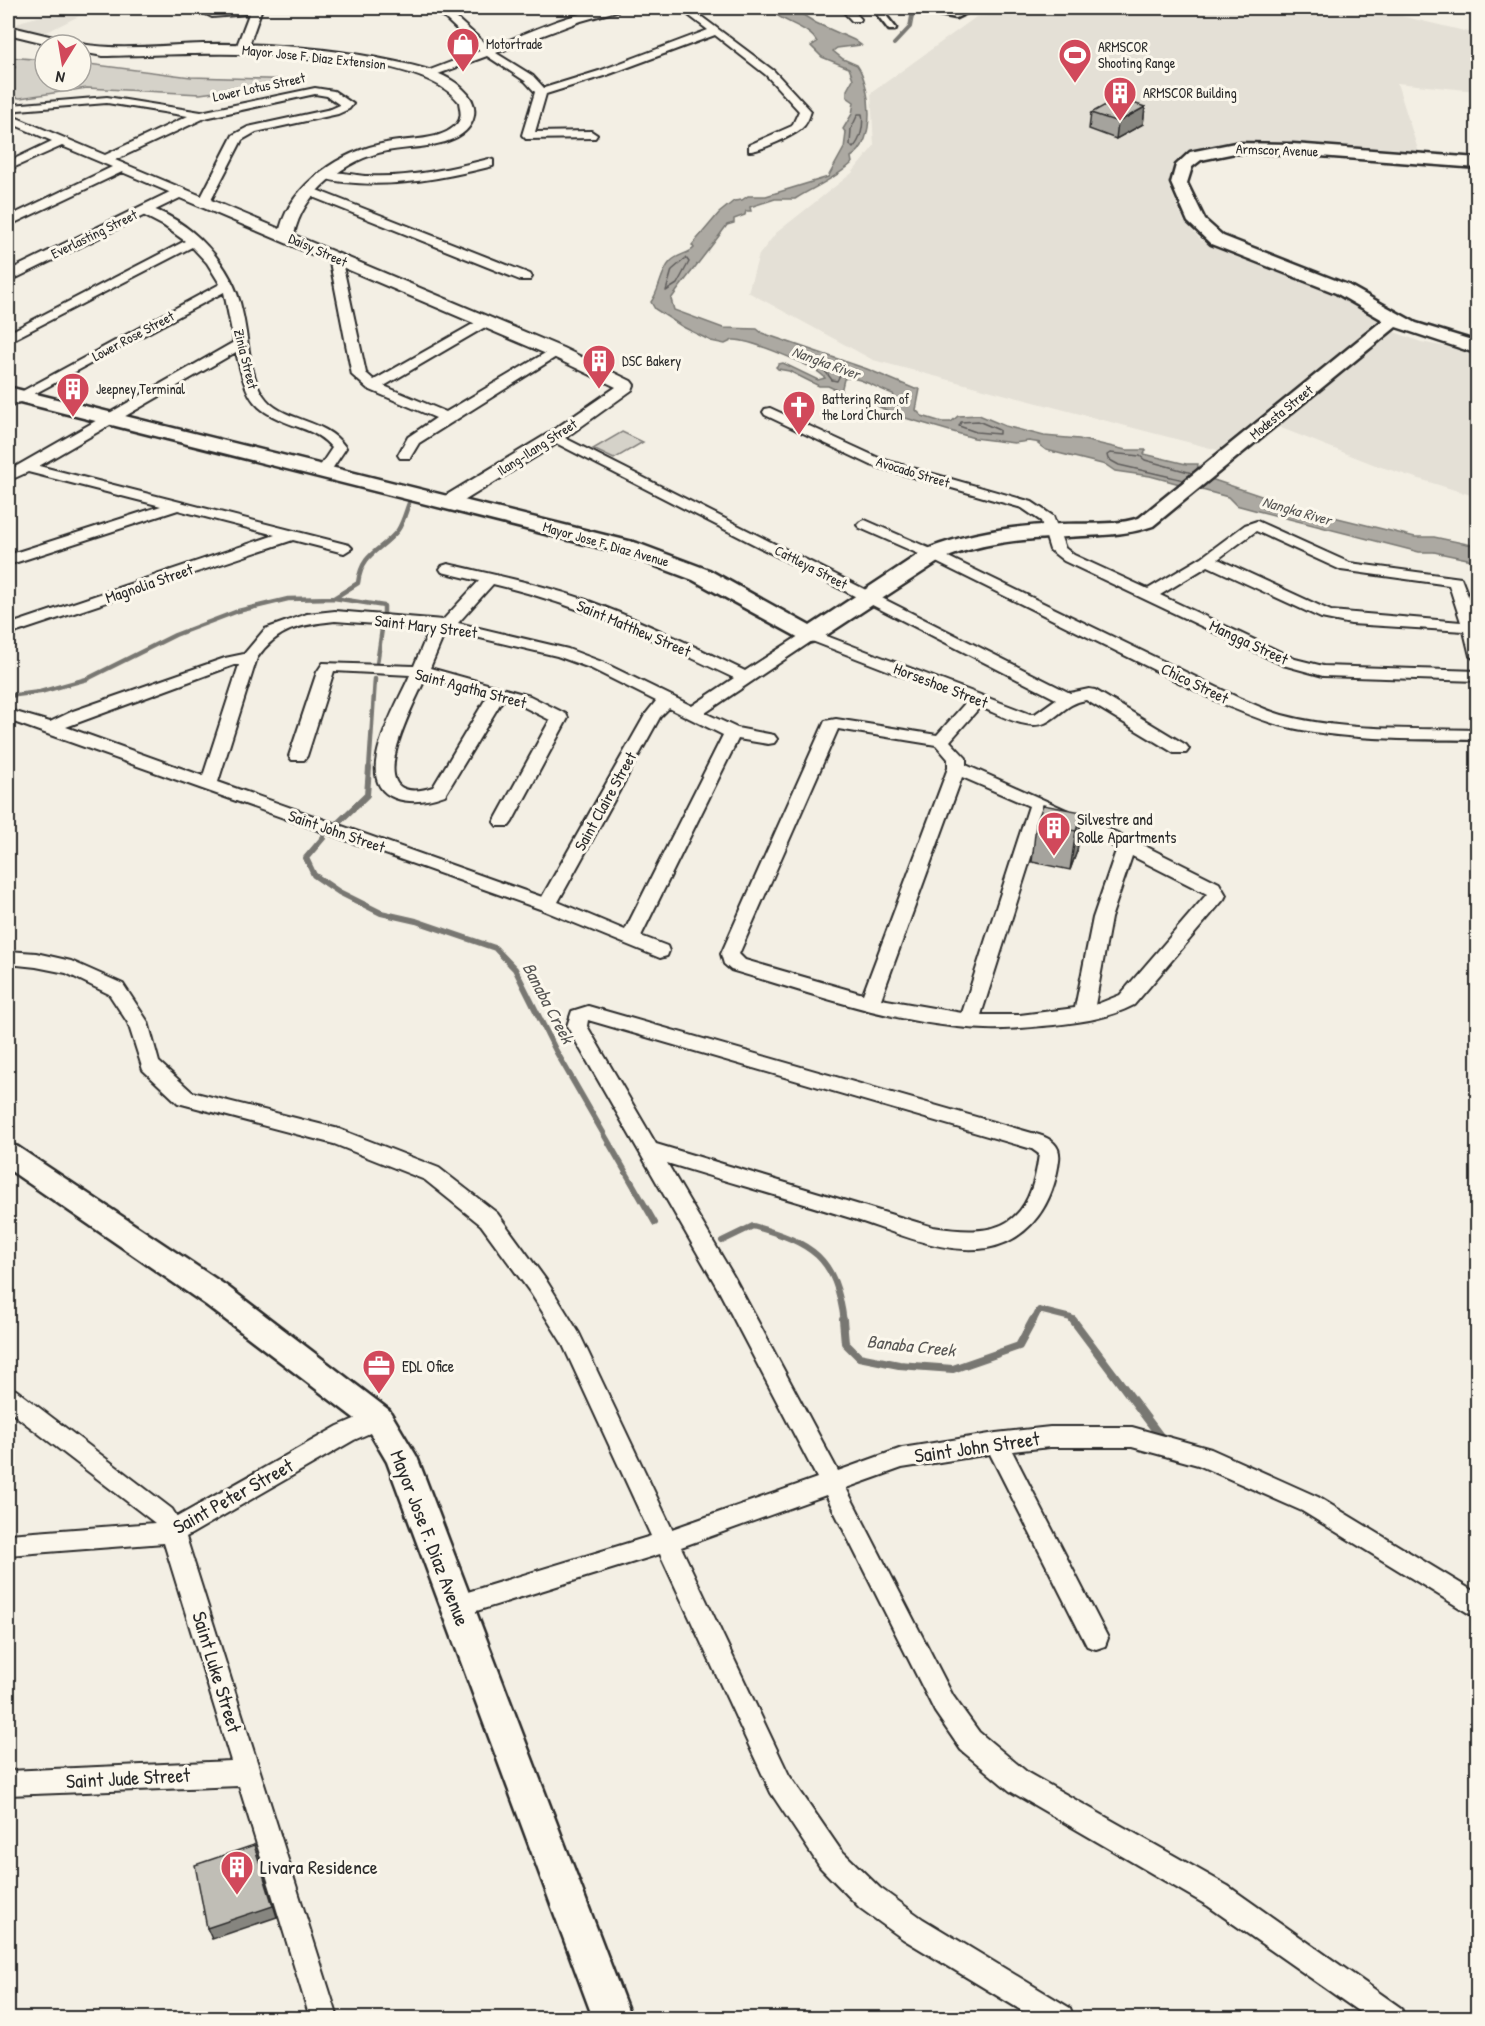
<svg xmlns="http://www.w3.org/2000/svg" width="1485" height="2026" viewBox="0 0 1485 2026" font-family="'Patrick Hand',sans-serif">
	<rect width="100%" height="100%" fill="#f3efe4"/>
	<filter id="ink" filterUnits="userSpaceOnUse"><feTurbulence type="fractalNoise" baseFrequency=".0167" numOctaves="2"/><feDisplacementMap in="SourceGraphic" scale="12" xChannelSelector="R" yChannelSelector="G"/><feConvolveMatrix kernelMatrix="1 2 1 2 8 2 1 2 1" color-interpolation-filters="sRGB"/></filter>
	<g filter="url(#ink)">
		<path fill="#e4e0d6" d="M 73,8 L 109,8 L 87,12 L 37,37 L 9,30 L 22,21 Z
			M 1368,8 L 1477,34 L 1477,91 L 1397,83 L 1419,153 L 1237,142 L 1189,155 L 1173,173 L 1168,184 L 1184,221 L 1201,240 L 1233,256 L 1348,299 L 1379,320 L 1218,450 L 873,360 L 748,292 L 759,255 L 776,233 L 852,173 L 874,146 L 871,93 L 976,17 L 1070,10 Z
			M 1392,331 L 1421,342 L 1477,353 L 1477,497 L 1378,466 L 1276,426 Z"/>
		<path fill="#d5d2c9" stroke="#807e7a" stroke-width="1.5" d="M 8,57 L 45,60 L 45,81 L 81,81 L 81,63 L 191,77 L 303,80 L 200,94 L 87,88 L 20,98 L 8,96 Z
			M 622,432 L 643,442 L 614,459 L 593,449 Z"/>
		<path fill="#aca9a2" stroke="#787772" stroke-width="1.5" d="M 768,8 L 792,8 L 816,23 L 854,40 L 861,45 L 837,48 L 833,51 L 843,59 L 857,65 C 871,85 877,143 851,157 L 852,163 C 835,179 814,187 795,199 L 775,199 L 750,207 L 751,211 L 746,211 L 745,215 L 734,219 L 734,223 L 727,225 C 709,250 689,274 671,299 L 674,310 L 723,328 L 757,329 L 762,333 L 867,369 L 915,389 L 920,389 L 916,410 L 922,416 L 942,422 L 951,422 L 958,416 L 979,415 L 1005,426 L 1044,436 L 1079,439 L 1126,450 L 1146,450 L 1144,454 L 1186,464 L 1198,464 L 1197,472 L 1208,478 L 1297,508 L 1415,537 L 1434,537 L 1477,546 L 1477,561 L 1434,552 L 1419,552 L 1258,511 L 1236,505 L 1228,497 L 1150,476 L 1115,471 L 1106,465 L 1046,450 L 1038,444 L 1041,443 L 1029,441 L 1014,443 L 974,438 L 895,415 L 872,403 L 872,401 L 889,404 L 895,399 L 893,394 C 880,390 856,374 844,379 L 841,392 L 828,386 L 819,386 L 789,371 L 778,369 L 776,367 L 779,364 L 783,363 L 818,380 L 825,378 C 816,366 749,339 733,340 C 731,341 727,343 725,344 L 711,341 L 683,327 L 655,309 L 651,302 C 660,290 660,273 670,262 C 677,254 689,254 694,248 L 692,245 L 719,213 L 734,201 L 742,200 L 748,196 L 766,196 L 828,177 L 844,148 L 846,133 L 843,129 L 852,114 L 854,102 L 847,97 L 847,90 L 853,79 L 849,68 L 822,57 L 811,46 L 817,42 C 807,25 781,23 768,8 Z"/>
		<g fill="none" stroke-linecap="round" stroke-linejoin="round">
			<path stroke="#5f5d5b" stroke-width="1.5" d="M 858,114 L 862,114 C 864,125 861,140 853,148 L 850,145 L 851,129 Z
				M 686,258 L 689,262 L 677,284 L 666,291 L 672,270 Z
				M 825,363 L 843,369 L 837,381 L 832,380 L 822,367 Z
				M 978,421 L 999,430 L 999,434 L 976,432 L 959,426 L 961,422 Z
				M 1184,480 L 1119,465 L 1108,459 L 1107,455 L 1110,453 L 1140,456 L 1145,460 L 1192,473"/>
			<path stroke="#787772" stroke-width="4" d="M 894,44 L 910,27 L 912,16
				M 8,67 L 14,67"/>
			<path stroke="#787772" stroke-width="4.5" d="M 384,613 L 384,606 L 334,598 L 358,583 C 362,551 382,551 398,530 C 403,523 406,511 409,503
				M 377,664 L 382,629
				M 8,696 L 40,692 L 87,679 L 175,635 L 238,611 L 288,599 L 334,598
				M 369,770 L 375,679"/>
			<path stroke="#787772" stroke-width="6" d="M 339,822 L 367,795 L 369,768
				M 323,838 L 306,858 L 314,875 L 339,892 L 381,913 L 416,921 L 495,948 L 515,969 L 556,1051 L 655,1223
				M 722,1241 L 753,1226 C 812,1243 836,1256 844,1322
				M 1033,1322 L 1039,1310 L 1071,1318 L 1074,1322"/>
			<path stroke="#787772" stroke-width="8" d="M 843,1320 L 845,1343 L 859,1357 L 899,1365 L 953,1369 L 1019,1346 L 1033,1320
				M 1073,1320 L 1163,1440"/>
			<g stroke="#2b2b2b" stroke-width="5">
				<path id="pedestrian" d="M 872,8 L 880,8 L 896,28 L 895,30 L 889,30 Z
					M 904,8 C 921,6 937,14 954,13 C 962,13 968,7 977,8 L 956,18 Z"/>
			</g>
			<g stroke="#2b2b2b" stroke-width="4">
				<path id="minor" d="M 194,8 L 207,8 L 213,11 L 262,8 L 248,48 L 242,51 L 236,48 L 249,14 L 212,17 Z
					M 434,8 L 445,8 L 490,48 C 531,32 577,8 621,8 L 620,10 L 581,21 L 496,53 L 533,76 L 544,88 L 599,71 L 708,30 L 679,8 L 690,8 L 774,71 L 811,111 C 809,117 807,124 802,128 C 795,135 758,152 749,151 L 749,145 L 792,126 L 799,111 L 766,75 L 715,35 L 607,75 L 546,94 L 535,132 L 591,131 L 597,135 L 595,138 L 526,139 L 522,135 L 535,92 L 525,81 L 487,56 L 430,77 L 422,77 L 422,73 L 480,51 Z
					M 840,8 L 851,8 L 861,19 L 860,21 L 852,21 Z
					M 315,88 L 334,91 L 353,104 L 349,109 L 338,114 L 256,132 L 242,140 L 208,206 L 200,206 L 198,203 L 233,135 L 248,127 L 331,109 L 340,105 L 327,96 L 315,94 L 205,118 L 115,160 L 184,189 L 186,192 L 184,195 L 176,195 L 122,172 L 8,226 L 8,217 L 112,167 L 62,146 L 8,170 L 8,162 L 52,141 L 8,122 L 8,107 L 11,105 L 107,97 L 201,112 ZM 107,103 L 188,116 L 105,155 L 10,115 L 18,110 Z
					M 489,159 L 493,160 L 493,166 C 445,178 394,188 344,182 C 336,181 328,181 322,176 C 331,168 356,176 368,176 C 409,178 449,169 489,159 Z
					M 309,187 L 530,274 L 532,277 L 530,280 L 520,280 L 305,194 L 303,191 L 305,188 Z
					M 143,206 C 190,218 233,265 242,311 C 248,335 249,375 263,395 C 281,423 324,416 346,448 L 328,475 L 318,475 L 316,472 L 332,448 C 324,438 313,432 301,428 C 252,410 248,403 236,352 L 39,466 L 349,545 L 352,548 L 344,553 L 293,540 L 8,635 L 8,625 L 275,535 L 178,510 L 8,565 L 8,555 L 161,506 L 28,472 L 8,481 L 8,471 L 234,342 L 224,292 L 8,408 L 8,399 L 220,284 L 207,263 L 192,247 L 8,342 L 8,333 L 185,241 L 164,226 L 139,213 L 137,210 Z
					M 335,253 L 341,257 L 366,373 L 374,380 L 480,320 L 485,319 L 492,323 L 384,386 L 446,412 L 552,349 L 557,348 L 564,352 L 419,443 L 410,458 L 400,458 L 398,455 L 408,437 L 436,418 L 368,389 L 352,375 L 329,257 Z
					M 770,408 L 881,459 L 1032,502 L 1053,516 L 1065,548 L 1074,555 L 1148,589 L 1202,557 L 1245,525 L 1257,521 L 1350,563 L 1461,578 L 1478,622 L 1478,661 L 1470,656 L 1464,631 L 1351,624 L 1321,618 L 1208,566 L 1160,595 L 1295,659 L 1323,666 L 1478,671 L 1478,681 L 1323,676 L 1283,665 L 1064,561 L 1050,550 L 1041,521 L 1022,508 L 871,465 L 765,415 L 763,412 L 765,409 ZM 1256,531 L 1341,570 L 1449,585 L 1461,622 L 1331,611 L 1218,559 Z
					M 555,433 L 1070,693 L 1089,689 L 1095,690 L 1186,745 L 1189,749 L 1186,753 L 1174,753 L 1086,700 C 1067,703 1061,715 1045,723 C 1026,731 997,713 980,707 L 950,741 L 966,758 L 966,765 L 1133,840 L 1219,883 L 1226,895 L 1224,899 L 1134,1005 C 1109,1018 1082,1022 1054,1025 C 1031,1027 1009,1030 986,1029 C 899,1026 814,994 731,970 L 724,964 L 721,954 L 825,721 L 836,719 L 937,735 L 967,701 L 812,641 L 705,713 L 737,728 L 774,735 L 777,739 L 774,743 L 768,744 L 738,739 L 641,936 L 667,946 L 669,951 L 667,956 L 660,958 L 540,909 L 8,720 L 8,712 L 12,711 L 50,722 L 73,711 L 225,658 L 244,654 L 265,629 L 307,614 L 335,611 L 443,620 L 479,581 L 442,572 L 440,569 L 442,566 L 448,564 C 494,575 541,584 586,600 C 641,620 693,646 745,671 L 805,632 L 811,630 L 1030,714 L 1035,714 L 1056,699 L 550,440 L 548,437 ZM 493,584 C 579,604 655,640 734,678 L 692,706 L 602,662 L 568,649 L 458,623 ZM 335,621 L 430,628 L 414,666 L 323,663 L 317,672 L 289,756 L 292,760 L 304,760 L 307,756 L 334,671 L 410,675 C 398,704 349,782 395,798 C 412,804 429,801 445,795 L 503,699 L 518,704 L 550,720 L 494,822 L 497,826 L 509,826 L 512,822 L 568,718 L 566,714 L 530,696 L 430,668 L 446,630 L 557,656 L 590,668 L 656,701 L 645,715 L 542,897 L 218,782 L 257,658 C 278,628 300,625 335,621 ZM 234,665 L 239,665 L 203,776 L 66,727 ZM 426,677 L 488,695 L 433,787 C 424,790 414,792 405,789 C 373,778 417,698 426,677 ZM 669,708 L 723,735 L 625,930 L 558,902 L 660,717 ZM 838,729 L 936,745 L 948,759 L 948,768 L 863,994 L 745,960 L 739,954 ZM 962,777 L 1029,806 L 962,1013 L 881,999 ZM 1045,813 L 1117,848 L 1093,918 L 1075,1008 L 1020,1015 L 981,1015 ZM 1132,856 L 1207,894 L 1120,995 L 1095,1005 L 1111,918 Z
					M 865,520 L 938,552 L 1239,698 C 1253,704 1268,711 1282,715 C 1345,732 1413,728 1478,730 L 1478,740 C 1410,739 1340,741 1275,724 C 1258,719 1243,712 1227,706 L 928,558 L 860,528 L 857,525 L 860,522 Z
					M 8,951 L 36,953 L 71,961 L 123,984 L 148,1022 L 159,1062 L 192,1092 L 339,1129 L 439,1168 L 497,1213 L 546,1280 L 579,1333 L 672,1529 L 817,1478 L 718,1289 L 567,1026 L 572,1011 L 588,1006 L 1039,1135 C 1052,1139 1061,1146 1059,1160 C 1054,1202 1031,1240 987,1248 C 944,1255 894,1232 854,1219 C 792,1200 729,1182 667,1163 L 734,1277 L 838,1471 L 902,1448 L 996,1433 L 1050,1427 L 1132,1427 L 1211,1449 L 1318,1497 L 1478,1594 L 1478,1619 L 1302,1511 L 1198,1465 L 1132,1447 L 1050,1447 L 1012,1451 L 1108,1638 L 1105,1646 L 1096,1649 L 1087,1646 L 990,1454 L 902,1468 L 846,1488 L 953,1696 L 979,1732 L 1028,1773 L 1228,1886 L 1401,2008 L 1405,2018 L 1368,2018 L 1208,1906 L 1010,1791 L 961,1750 L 935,1712 L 826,1495 L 681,1547 L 789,1775 L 840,1849 L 880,1888 L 923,1919 L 1070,2008 L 1074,2018 L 1034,2018 L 903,1939 L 860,1908 L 820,1867 L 771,1793 L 660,1554 L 457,1617 L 448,1614 L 445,1606 L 448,1598 L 651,1536 L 562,1343 L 530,1292 L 481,1225 L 425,1180 L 334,1144 L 178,1103 L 143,1070 L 128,1023 L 109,994 L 66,973 L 36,967 L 8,964 ZM 588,1020 L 1032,1149 L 1039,1154 C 1030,1226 1000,1238 933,1227 L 656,1144 L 587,1026 Z
					M 8,1388 L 16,1390 L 172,1509 L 177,1517 L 338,1426 L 378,1409 L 386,1412 L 390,1419 L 386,1426 L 354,1440 L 186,1537 L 338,2018 L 310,2018 L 239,1786 L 8,1795 L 8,1771 L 231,1761 L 164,1543 L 8,1555 L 8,1534 L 155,1523 L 8,1410 Z
					M 612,2004 L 622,2008 L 626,2018 L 597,2018 L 601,2008 Z"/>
			</g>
			<g stroke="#2b2b2b" stroke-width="4">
				<path id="tertiary" d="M 8,26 L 74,42 L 76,45 L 53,45 L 8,34 Z
					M 81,44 C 121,51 162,45 203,44 C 266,43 330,48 392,61 C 416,66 446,72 463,89 C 482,106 476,129 453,139 C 432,148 409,147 387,151 C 346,159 302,193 294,235 L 563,348 L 631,381 L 634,385 L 632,390 L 561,441 L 454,507 L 440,507 L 438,503 L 440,499 L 549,433 L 616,387 L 551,356 L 180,198 L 8,282 L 8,271 L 180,187 L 280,229 C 292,183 342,151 386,143 C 408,138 441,142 457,124 C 463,117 460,110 459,102 C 412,40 178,55 103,56 L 81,52 L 81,45 L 77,45 Z"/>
			</g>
			<g stroke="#2b2b2b" stroke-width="5">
				<path id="secondary" d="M 1235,143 L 1293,144 L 1478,158 L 1478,168 L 1293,154 L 1235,153 L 1201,160 L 1192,167 L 1187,183 L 1205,220 L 1223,236 L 1348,285 L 1416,323 L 1478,342 L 1478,354 L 1396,327 L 1153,526 C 1125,536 1097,535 1067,537 C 1023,539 981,542 941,560 L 819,640 L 811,642 L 803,640 L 693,580 L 621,553 L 8,399 L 8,387 L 637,543 L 709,570 L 810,626 L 925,550 C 969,532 1014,526 1061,524 C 1086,523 1114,526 1139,518 L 1383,320 L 1336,293 L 1211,244 L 1188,222 L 1171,183 L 1176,165 L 1190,152 Z
					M 8,1144 L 18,1147 L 228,1287 L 389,1410 L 417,1457 L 631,2018 L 593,2018 L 387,1462 L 367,1428 L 206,1305 L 8,1169 Z"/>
			</g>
			<use href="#pedestrian" fill="#fbf7ec" fill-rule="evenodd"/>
			<use href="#minor" fill="#fbf7ec" fill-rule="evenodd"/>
			<use href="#tertiary" fill="#fbf7ec" fill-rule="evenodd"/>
			<use href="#secondary" fill="#fbf7ec" fill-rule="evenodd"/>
		</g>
		<path fill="#a5a39d" stroke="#2b2b2b" stroke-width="1.5" d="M 1145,107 L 1143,124 L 1116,139 L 1089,129 L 1091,113 Z
			M 1082,812 L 1077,851 L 1070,870 L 1032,862 L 1036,824 Z"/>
		<path fill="#86857f" stroke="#2b2b2b" stroke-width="1.5" d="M 1145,107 L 1143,124 L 1116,139 L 1118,122 Z
			M 1082,812 L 1077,851 L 1070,870 L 1076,831 Z
			M 254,1845 L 277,1917 L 212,1939 L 207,1928 Z"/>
		<path fill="#c0beb6" stroke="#2b2b2b" stroke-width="1.5" d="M 1118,98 L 1145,107 L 1118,122 L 1091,113 Z
			M 1043,805 L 1082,812 L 1076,831 L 1036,824 Z
			M 254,1845 L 273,1906 L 207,1928 L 195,1865 Z"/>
	</g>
	<defs>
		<g id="shop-pin" transform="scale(1.725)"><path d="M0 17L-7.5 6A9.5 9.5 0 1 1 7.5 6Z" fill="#d1495b" stroke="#fbf7ec"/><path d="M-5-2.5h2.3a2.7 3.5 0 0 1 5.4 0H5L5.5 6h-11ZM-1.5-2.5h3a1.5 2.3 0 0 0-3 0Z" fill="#fff"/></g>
		<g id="stadium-pin" transform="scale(1.725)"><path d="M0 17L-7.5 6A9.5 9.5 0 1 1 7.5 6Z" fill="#d1495b" stroke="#fbf7ec"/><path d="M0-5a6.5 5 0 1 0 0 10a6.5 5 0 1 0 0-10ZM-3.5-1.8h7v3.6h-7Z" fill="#fff"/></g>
		<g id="building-pin" transform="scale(1.725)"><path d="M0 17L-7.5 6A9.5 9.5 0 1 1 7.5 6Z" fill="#d1495b" stroke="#fbf7ec"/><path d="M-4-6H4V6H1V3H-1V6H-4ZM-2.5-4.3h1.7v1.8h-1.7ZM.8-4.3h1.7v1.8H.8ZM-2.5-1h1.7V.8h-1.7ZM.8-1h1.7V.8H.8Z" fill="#fff"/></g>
		<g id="church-pin" transform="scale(1.725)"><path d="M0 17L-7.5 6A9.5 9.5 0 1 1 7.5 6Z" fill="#d1495b" stroke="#fbf7ec"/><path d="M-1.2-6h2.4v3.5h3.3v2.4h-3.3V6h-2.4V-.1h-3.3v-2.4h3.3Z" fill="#fff"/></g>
		<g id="office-pin" transform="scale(1.725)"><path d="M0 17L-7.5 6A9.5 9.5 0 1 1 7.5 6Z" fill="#d1495b" stroke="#fbf7ec"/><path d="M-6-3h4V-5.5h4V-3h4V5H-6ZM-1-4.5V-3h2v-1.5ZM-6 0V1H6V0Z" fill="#fff"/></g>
	</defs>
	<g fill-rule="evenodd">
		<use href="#shop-pin" x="463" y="44"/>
		<use href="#stadium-pin" x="1075" y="55"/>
		<use href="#building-pin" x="1120" y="93"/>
		<use href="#building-pin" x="599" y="361"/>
		<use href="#building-pin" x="73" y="389"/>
		<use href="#church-pin" x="799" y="407"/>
		<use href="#building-pin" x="1054" y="828"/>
		<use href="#office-pin" x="379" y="1366"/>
		<use href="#building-pin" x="237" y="1867"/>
	</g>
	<g text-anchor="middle" stroke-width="6" stroke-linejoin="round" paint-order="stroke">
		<g font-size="14" fill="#2b2b2b" stroke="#fbf7ec" text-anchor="start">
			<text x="486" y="49">Motortrade</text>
			<text x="1098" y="52">ARMSCOR<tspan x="1098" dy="16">Shooting Range</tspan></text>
			<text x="1143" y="98">ARMSCOR Building</text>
			<text x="622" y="366">DSC Bakery</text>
			<text x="96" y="394">Jeepney Terminal</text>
			<text x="822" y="404">Battering Ram of<tspan x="822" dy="16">the Lord Church</tspan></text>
		</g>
		<g font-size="14" fill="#2b2b2b" stroke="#fbf7ec">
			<text transform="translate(314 57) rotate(6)" y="5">Mayor Jose F. Diaz Extension</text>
			<text transform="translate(259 87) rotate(-12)" y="5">Lower Lotus Street</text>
			<text transform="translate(1277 150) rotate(2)" y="5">Armscor Avenue</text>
			<text transform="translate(94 234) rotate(-26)" y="5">Everlasting Street</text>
			<text transform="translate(318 250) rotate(24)" y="5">Daisy Street</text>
			<text transform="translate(133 336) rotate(-28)" y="5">Lower Rose Street</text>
			<text transform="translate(246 359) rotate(76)" y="5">Zinia Street</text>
			<text transform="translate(1281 412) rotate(-39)" y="5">Modesta Street</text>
			<text transform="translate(537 447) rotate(-33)" y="5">Ilang-Ilang Street</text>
			<text transform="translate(913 472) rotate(17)" y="5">Avocado Street</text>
			<text transform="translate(606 544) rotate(16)" y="5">Mayor Jose F. Diaz Avenue</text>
			<text transform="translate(811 567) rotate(27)" y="5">Cattleya Street</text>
		</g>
		<g font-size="15" font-style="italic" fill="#585755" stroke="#fbf7ec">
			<text transform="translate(826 363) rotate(20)" y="5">Nangka River</text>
			<text transform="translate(1297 511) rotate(16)" y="5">Nangka River</text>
		</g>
		<g font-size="16" fill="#2b2b2b" stroke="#fbf7ec">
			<text transform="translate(149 583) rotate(-19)" y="6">Magnolia Street</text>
			<text transform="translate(426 626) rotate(7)" y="6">Saint Mary Street</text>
			<text transform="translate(634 628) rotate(23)" y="6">Saint Matthew Street</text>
			<text transform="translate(1249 642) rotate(25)" y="6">Mangga Street</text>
			<text transform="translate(1195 683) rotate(26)" y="6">Chico Street</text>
			<text transform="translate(941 685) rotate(21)" y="6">Horseshoe Street</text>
			<text transform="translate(471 688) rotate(15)" y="6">Saint Agatha Street</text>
			<text transform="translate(605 801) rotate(-61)" y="6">Saint Claire Street</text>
			<text transform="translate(337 831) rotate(19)" y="6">Saint John Street</text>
		</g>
		<g font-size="16" fill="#2b2b2b" stroke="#fbf7ec" text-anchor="start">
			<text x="1077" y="825">Silvestre and<tspan x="1077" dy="18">Rolle Apartments</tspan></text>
			<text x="402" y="1372">EDL Ofice</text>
		</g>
		<g font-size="18" font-style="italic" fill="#585755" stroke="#fbf7ec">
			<text transform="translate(548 1003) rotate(62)" y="6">Banaba Creek</text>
			<text transform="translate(911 1346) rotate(6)" y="6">Banaba Creek</text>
		</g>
		<g font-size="20" fill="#2b2b2b" stroke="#fbf7ec">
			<text transform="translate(977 1447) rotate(-8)" y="7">Saint John Street</text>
			<text transform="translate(233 1496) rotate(-29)" y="7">Saint Peter Street</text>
			<text transform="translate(430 1538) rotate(69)" y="7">Mayor Jose F. Diaz Avenue</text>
			<text transform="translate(217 1672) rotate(73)" y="7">Saint Luke Street</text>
			<text transform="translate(128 1778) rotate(-3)" y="7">Saint Jude Street</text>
		</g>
		<g font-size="20" fill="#2b2b2b" stroke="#fbf7ec" text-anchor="start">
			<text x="260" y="1874">Livara Residence</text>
		</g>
	</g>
	<rect width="1485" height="2026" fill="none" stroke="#fbf7ec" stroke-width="30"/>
	<rect x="15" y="15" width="1455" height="1996" fill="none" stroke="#2b2b2b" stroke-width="2" filter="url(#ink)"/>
	<g transform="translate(63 63) rotate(191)"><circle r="28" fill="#fbf7ec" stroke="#a8a59f" stroke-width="1.5"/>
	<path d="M0-4.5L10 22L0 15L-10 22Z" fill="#d1495b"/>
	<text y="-9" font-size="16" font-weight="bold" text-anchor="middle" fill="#2b2b2b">N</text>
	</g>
</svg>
